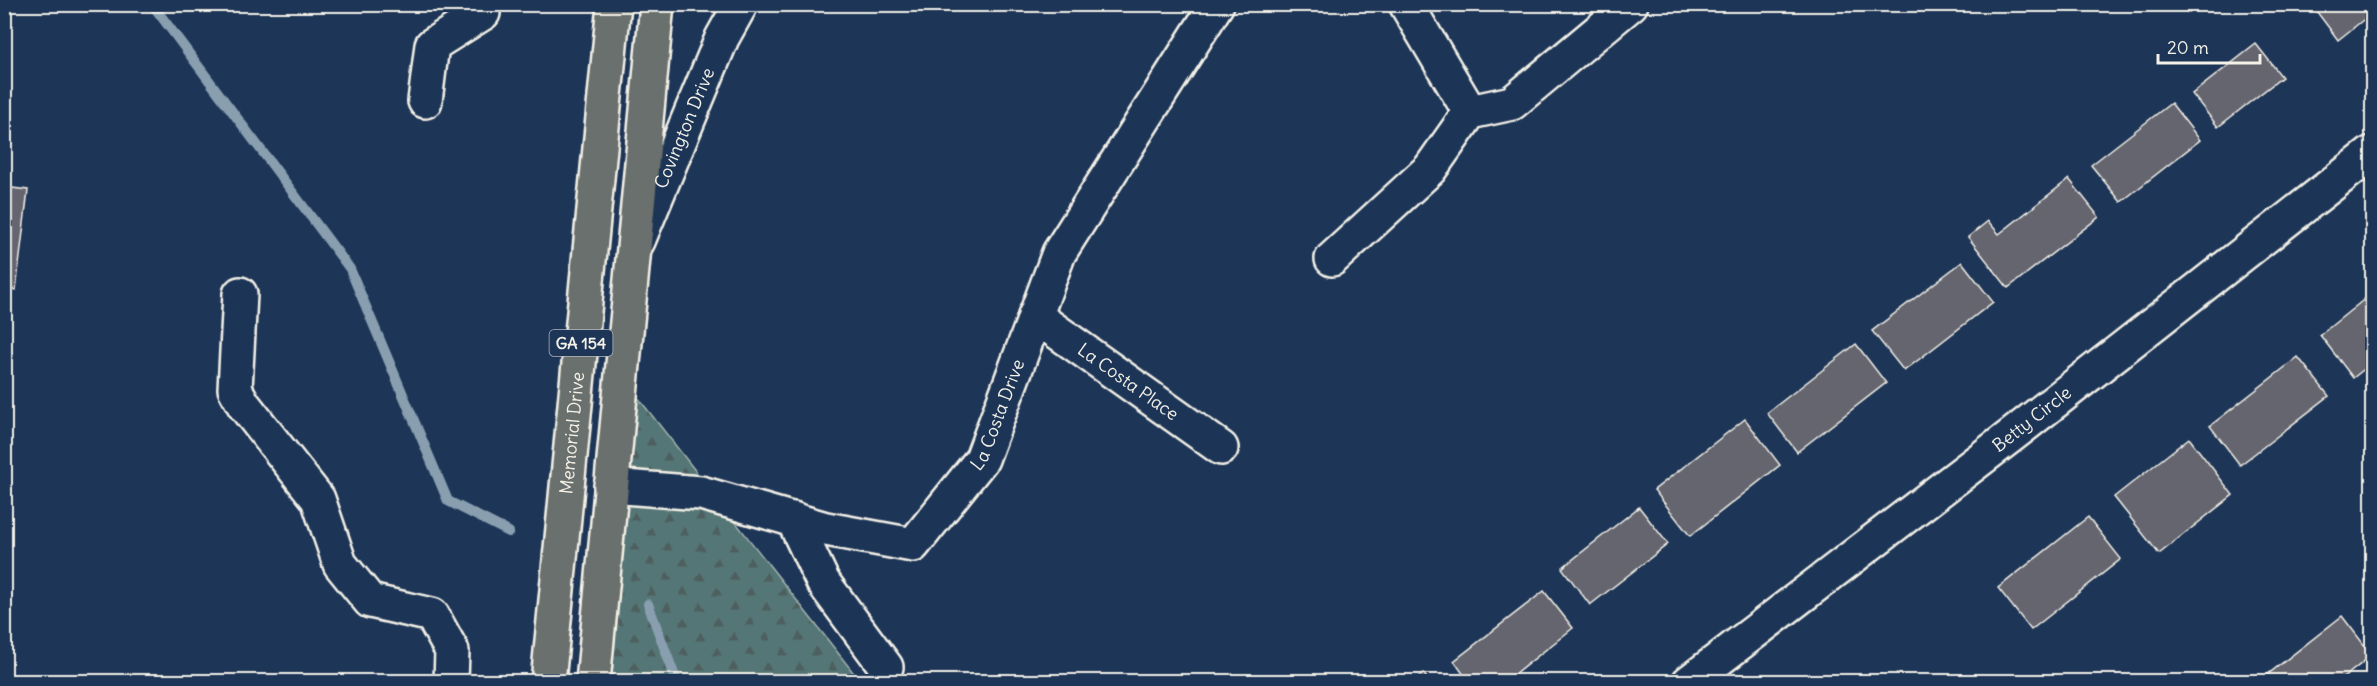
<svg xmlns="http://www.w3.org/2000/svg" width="2377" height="686" viewBox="0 0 2377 686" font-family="Delius,sans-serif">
	<defs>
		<pattern id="forest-firs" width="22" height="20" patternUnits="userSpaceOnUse" patternTransform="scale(1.5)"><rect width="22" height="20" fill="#547676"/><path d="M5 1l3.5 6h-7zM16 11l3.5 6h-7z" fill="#4e5f5e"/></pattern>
	</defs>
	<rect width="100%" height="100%" fill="#1d3557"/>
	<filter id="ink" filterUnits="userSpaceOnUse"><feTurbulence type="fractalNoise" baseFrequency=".0167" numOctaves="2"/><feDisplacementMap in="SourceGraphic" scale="12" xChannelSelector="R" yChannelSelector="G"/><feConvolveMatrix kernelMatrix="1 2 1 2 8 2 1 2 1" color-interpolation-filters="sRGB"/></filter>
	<g filter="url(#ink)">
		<path fill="url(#forest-firs)" stroke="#a4b4af" stroke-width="1.5" d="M 607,358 L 860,681 L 577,681 Z"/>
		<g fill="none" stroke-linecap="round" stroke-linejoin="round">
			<path stroke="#899faf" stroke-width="10" d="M 152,4 L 350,269 L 448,501 L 509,532
				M 648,604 L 677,682"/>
		</g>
		<path fill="#65656f" stroke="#f4f1e8" stroke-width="1.5" d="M 2311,4 L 2372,4 L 2372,13 L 2338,40 Z
			M 2256,44 L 2282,77 L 2218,127 L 2192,94 Z
			M 2171,103 L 2200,140 L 2121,202 L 2091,165 Z
			M 2069,179 L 2099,217 L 2008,288 L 1968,237 L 1988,221 L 1999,234 Z
			M 4,187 L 28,190 L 16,290 L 4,288 Z
			M 1962,262 L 1993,302 L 1904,371 L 1872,331 Z
			M 2372,293 L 2372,363 L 2353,378 L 2320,335 Z
			M 1856,344 L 1886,383 L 1797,452 L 1767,413 Z
			M 2298,357 L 2329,396 L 2240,465 L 2210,426 Z
			M 1745,419 L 1780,465 L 1690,536 L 1654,490 Z
			M 2189,438 L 2233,495 L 2159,554 L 2114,497 Z
			M 1639,507 L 1668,544 L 1590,605 L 1562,568 Z
			M 2088,517 L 2121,559 L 2031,630 L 1998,588 Z
			M 1544,591 L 1573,628 L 1505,682 L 1469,682 L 1454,661 Z
			M 2342,616 L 2372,655 L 2338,682 L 2258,682 Z
			M 1423,673 L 1430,682 L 1412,682 Z"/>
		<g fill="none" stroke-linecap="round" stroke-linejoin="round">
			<g stroke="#f4f1e8" stroke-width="38">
				<g id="minor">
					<path d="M 1406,4 L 1470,112"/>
					<path d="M 425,101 L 432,45 L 483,13"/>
					<path id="s1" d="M 638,241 L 722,38 L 741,4"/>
					<path d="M 1332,259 L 1430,169 L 1470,112 L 1512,103 L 1631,4"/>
					<path d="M 240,294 L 235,389 L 244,405 L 318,499 L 340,564 L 370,601 L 432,615 L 452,651 L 451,682"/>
					<path id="s2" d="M 1035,316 L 1221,448"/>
					<path id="s3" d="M 611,486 L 701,493 L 826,529 L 913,545 L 982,459 L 1059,253 L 1217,4"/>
					<path d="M 793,519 L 823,582 L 886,667"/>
					<path id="s4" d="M 1689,682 L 2012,435 L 2372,153"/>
				</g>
			</g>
			<g stroke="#f4f1e8" stroke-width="38">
				<g id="major">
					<path id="s5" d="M 548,682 L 614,4"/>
					<path d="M 593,682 L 657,4"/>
				</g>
			</g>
			<use href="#minor" stroke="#1d3557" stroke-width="33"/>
			<use href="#major" stroke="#6b706d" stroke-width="33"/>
		</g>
	</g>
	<g text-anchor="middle" stroke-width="4.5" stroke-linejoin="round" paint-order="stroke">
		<rect fill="#1d3557" stroke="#b4b9bc" stroke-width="1.5" x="549.5" y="330" width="63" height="26" rx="4.5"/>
		<g font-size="16" font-weight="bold" fill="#f4f1e8">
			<text x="581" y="349">GA 154</text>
		</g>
		<g font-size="18" fill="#f4f1e8" stroke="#1d3557">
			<text dy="6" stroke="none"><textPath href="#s1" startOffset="122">Covington Drive</textPath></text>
			<text dy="6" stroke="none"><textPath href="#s2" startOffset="114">La Costa Place</textPath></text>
			<text dy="6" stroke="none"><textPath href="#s3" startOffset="466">La Costa Drive</textPath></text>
			<text dy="6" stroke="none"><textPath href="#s4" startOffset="432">Betty Circle</textPath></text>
			<text dy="6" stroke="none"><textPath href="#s5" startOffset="250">Memorial Drive</textPath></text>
		</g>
	</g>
	<rect width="2377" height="686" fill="none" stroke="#1d3557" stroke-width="24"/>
	<rect x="12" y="12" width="2353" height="662" fill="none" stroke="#f4f1e8" stroke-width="2" filter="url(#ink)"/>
	<path d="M2158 54v9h102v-9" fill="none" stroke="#f4f1e8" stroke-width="3"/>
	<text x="2167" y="54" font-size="18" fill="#f4f1e8" stroke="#1d3557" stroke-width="4.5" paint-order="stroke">20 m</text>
</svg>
